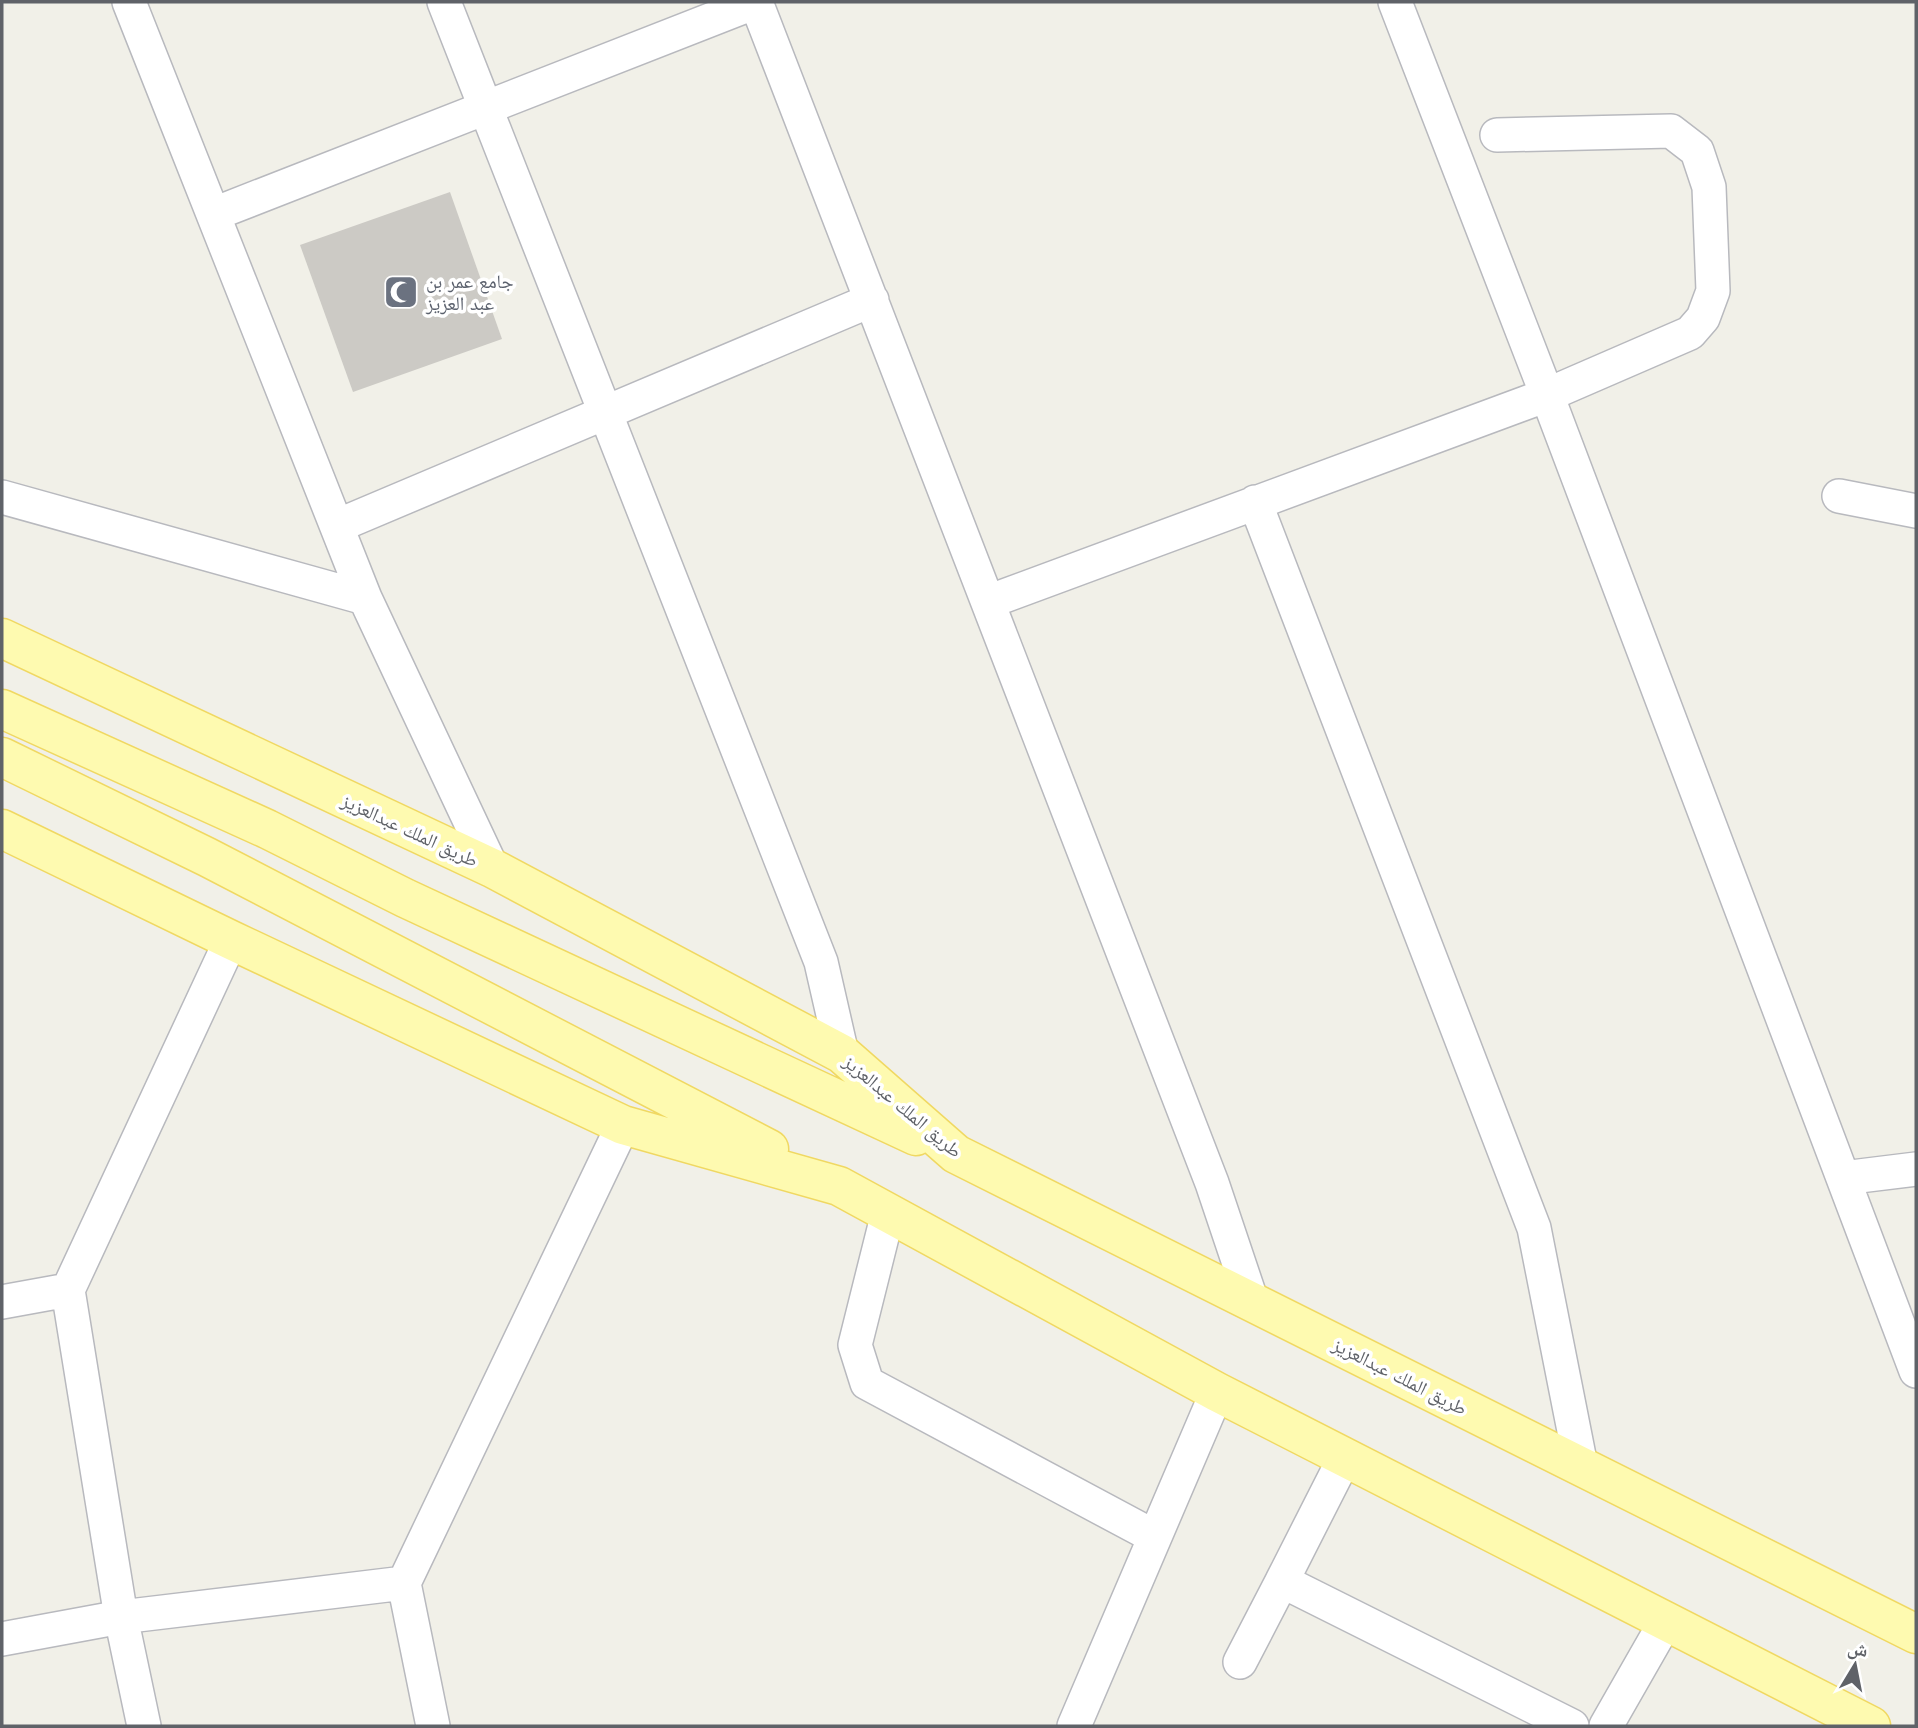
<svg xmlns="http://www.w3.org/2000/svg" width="1918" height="1728" viewBox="0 0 1918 1728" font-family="Jost,'Noto Naskh Arabic',sans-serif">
	<rect width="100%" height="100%" fill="#f1f0e8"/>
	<path fill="#cccac5" d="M 450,192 L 502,339 L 353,392 L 300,245 Z"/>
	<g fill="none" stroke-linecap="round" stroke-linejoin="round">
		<g stroke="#b8b9be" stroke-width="36">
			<path id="minor" d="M 129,2 L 365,598 L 492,868
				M 444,2 L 821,962 L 842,1054
				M 756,2 L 1212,1183 L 1252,1302
				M 1395,2 L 1547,395 L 1916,1371
				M 214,214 L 756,2
				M 1839,496 L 1916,511
				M 2,497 L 365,598
				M 1255,502 L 1534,1228 L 1581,1466
				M 337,526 L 872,300
				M 988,602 L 1547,395 L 1690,333 L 1703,318 L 1713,291 L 1709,187 L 1697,151 L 1671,131 L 1497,135
				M 1843,1178 L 1916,1169
				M 888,1213 L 855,1345 L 867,1383 L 1155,1537
				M 2,1302 L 68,1290
				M 1345,1457 L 1282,1581 L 1572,1726
				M 2,1639 L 121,1617 L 404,1583
				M 1240,1662 L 1282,1581
				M 144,1726 L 121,1617 L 68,1290 L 231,940
				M 433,1726 L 404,1583 L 623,1125
				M 1074,1726 L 1217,1392
				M 1606,1726 L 1666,1621"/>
		</g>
		<g stroke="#f0d862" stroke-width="41">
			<path id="major" d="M 2,638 L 492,868 L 842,1054 L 956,1154 L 1916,1634
				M 2,709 L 267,829 L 405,898 L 916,1136
				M 2,757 L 207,857 L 769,1149
				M 2,829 L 231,940 L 623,1125 L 839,1186 L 1217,1392 L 1871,1726"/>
		</g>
		<use href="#minor" stroke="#fff" stroke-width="33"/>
		<use href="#major" stroke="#fefab0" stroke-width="38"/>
	</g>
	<defs>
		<g id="mosque-square" transform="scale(1.75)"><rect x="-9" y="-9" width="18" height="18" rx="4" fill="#6b7280" stroke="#fff"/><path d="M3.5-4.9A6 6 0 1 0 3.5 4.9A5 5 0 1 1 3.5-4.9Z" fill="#fff"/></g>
	</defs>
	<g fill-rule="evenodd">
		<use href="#mosque-square" x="401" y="292"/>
	</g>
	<g text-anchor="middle" stroke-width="7" stroke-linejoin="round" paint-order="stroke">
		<g font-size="19" fill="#5b616d" stroke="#fff" text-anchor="start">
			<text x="426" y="288">جامع عمر بن<tspan x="426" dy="22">عبد العزيز</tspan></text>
		</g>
		<g font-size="19" fill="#5f6268" stroke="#fff">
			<text transform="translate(410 830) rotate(25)" y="7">طريق الملك عبدالعزيز</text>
			<text transform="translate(903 1106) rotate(40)" y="7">طريق الملك عبدالعزيز</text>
			<text transform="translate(1400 1376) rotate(27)" y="7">طريق الملك عبدالعزيز</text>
		</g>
	</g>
	<rect width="1918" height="1728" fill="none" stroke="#5f6268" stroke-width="7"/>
	<g transform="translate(1855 1665) rotate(10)" stroke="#ffffff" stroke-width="5" paint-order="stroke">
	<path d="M0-5L12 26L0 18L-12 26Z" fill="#5f6268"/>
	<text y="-10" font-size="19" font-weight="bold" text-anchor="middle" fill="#5f6268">ش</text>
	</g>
</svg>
